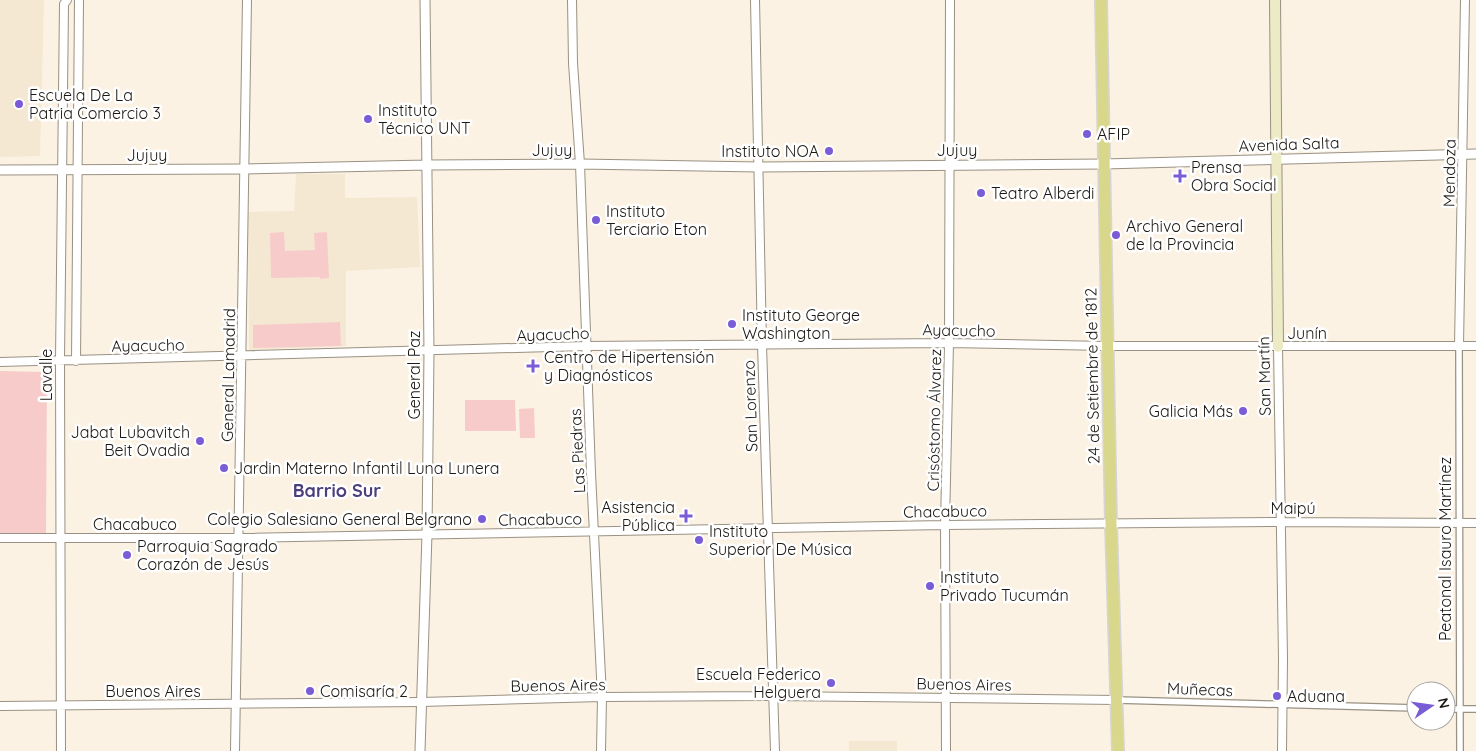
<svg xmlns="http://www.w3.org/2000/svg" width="1476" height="751" viewBox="0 0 1476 751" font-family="Quicksand,sans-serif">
	<rect width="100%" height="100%" fill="#fbf2e3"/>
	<path fill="#f5e8d2" d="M 0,0 L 44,0 L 40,156 L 0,157 Z
		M 296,174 L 345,174 L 345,198 L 417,197 L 420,267 L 346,271 L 346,346 L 249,350 L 248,212 L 294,211 Z
		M 849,741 L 897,741 L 897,751 L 849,751 Z"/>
	<path fill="#f7cbca" d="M 284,232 L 285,251 L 315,250 L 314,233 L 327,232 L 329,278 L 320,279 L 320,277 L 271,278 L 270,233 Z
		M 340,322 L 341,346 L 253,348 L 253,325 Z
		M 0,371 L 47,372 L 46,533 L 0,533 Z
		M 465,400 L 515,400 L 516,431 L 465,431 Z
		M 534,408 L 535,438 L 520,438 L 519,409 Z"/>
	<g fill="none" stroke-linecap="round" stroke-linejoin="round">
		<g stroke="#999183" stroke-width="8">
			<path id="pedestrian" d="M 1459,346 L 1460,751
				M 1117,700 L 1416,708
				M 1446,709 L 1476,709"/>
		</g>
		<g stroke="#999183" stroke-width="10">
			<path id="minor" d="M 572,0 L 573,63 L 580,164 L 591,473 L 602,697 L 601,751
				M 755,0 L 762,345 L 775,751
				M 1459,346 L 1465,0
				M 1278,347 L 1283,658 L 1282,751
				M 76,361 L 79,0
				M 0,362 L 586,346 L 949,343 L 1107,346 L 1476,346
				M 0,538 L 239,538 L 945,525 L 1280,522 L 1476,523
				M 0,706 L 422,702 L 602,697 L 773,696 L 1117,700
				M 61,751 L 60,360 L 64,4 L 67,0
				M 235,751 L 247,0
				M 946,751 L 945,525 L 949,343 L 950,0"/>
		</g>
		<g stroke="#999183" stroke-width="11">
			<path id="tertiary" d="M 0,170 L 245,169 L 427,165 L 580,164 L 759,167 L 1104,164 L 1476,154
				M 420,751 L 427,534 L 429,352 L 425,0"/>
		</g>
		<g stroke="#999183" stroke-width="12">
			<path id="secondary" d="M 1275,0 L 1278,347"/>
		</g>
		<g stroke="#d6d5d5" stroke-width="14">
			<path id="primary" d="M 1101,0 L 1111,524 L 1118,751"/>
		</g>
		<use href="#pedestrian" stroke="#fff" stroke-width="5.5"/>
		<use href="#minor" stroke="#fff" stroke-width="8"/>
		<use href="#tertiary" stroke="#fff" stroke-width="9"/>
		<use href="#secondary" stroke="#ecebc6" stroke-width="10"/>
		<use href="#primary" stroke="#d9d78c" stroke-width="11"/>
	</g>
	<g fill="#7a5cd6" stroke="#fff" stroke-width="2">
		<circle cx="19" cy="104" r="5"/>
		<circle cx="368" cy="119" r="5"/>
		<circle cx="1087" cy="134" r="5"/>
		<circle cx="829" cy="151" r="5"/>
		<path d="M1177.5 168.5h5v5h5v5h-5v5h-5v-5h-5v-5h5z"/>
		<circle cx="981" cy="193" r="5"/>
		<circle cx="596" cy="220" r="5"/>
		<circle cx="1116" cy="235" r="5"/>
		<circle cx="732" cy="324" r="5"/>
		<path d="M530.5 358.5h5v5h5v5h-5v5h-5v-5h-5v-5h5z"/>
		<circle cx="1243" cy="411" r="5"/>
		<circle cx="200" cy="441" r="5"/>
		<circle cx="224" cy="468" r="5"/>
		<path d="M683.5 508.5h5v5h5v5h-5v5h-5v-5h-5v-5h5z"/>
		<circle cx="482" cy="519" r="5"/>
		<circle cx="699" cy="540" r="5"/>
		<circle cx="127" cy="555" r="5"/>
		<circle cx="930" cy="586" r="5"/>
		<circle cx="831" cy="683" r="5"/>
		<circle cx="310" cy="691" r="5"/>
		<circle cx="1277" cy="696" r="5"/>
	</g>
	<g text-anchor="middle" stroke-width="5" stroke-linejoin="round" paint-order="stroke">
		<g font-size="16" fill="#1c1813" stroke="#fff" text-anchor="start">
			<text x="29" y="101">Escuela De La<tspan x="29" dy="18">Patria Comercio 3</tspan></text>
			<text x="378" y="116">Instituto<tspan x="378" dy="18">Técnico UNT</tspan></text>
			<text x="1097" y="140">AFIP</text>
			<text x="819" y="157" text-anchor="end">Instituto NOA</text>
			<text x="1191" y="173">Prensa<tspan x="1191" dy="18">Obra Social</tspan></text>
			<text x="991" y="199">Teatro Alberdi</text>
			<text x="606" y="217">Instituto<tspan x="606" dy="18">Terciario Eton</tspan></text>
			<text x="1126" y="232">Archivo General<tspan x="1126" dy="18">de la Provincia</tspan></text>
			<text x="742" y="321">Instituto George<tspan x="742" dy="18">Washington</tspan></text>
			<text x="544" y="363">Centro de Hipertensión<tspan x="544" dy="18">y Diagnósticos</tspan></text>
			<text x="1233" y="417" text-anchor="end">Galicia Más</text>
			<text x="190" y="438" text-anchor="end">Jabat Lubavitch<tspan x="190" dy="18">Beit Ovadia</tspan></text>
			<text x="234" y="474">Jardin Materno Infantil Luna Lunera</text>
			<text x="675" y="513" text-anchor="end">Asistencia<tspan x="675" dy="18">Pública</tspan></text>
			<text x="472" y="525" text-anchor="end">Colegio Salesiano General Belgrano</text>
			<text x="709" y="537">Instituto<tspan x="709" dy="18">Superior De Música</tspan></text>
			<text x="137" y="552">Parroquia Sagrado<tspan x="137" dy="18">Corazón de Jesús</tspan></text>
			<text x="940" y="583">Instituto<tspan x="940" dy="18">Privado Tucumán</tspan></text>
			<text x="821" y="680" text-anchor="end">Escuela Federico<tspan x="821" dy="18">Helguera</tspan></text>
			<text x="320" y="697">Comisaría 2</text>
			<text x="1287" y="702">Aduana</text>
		</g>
		<g font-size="16" fill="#1c1813" stroke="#fff">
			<text transform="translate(1289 144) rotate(-2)" y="6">Avenida Salta</text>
			<text x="552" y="156">Jujuy</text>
			<text x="957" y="156">Jujuy</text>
			<text x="147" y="161">Jujuy</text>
			<text transform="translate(1449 173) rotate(-89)" y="6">Mendoza</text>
			<text transform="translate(959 330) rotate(1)" y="6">Ayacucho</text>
			<text x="1307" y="339">Junín</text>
			<text transform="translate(553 334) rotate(-2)" y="6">Ayacucho</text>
			<text transform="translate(148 345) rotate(-1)" y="6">Ayacucho</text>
			<text transform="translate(46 375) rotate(-90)" y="6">Lavalle</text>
			<text transform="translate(228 375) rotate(-89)" y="6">General Lamadrid</text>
			<text transform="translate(414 375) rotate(-90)" y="6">General Paz</text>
			<text transform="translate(1092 376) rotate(-91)" y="6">24 de Setiembre de 1812</text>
			<text transform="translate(1264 376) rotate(-91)" y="6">San Martín</text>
			<text transform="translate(750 406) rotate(-92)" y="6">San Lorenzo</text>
			<text transform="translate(934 420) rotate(-89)" y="6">Crisóstomo Álvarez</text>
			<text transform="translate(577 451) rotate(-93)" y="6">Las Piedras</text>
			<text x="1293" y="514">Maipú</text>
			<text transform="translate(945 511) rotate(-1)" y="6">Chacabuco</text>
			<text transform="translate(540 519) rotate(-1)" y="6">Chacabuco</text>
			<text x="135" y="530">Chacabuco</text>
			<text transform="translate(1445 549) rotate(-90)" y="6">Peatonal Isauro Martínez</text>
			<text transform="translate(964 684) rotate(1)" y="6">Buenos Aires</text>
			<text transform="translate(558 685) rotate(-1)" y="6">Buenos Aires</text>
			<text transform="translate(1200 689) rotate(2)" y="6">Muñecas</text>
			<text x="153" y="697">Buenos Aires</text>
		</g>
		<g font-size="18" font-weight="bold" fill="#4c3f7c" stroke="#fff">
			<text x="337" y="497">Barrio Sur</text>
		</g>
	</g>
	<g transform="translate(1431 706) rotate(77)"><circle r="24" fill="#ffffff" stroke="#a4a3a1"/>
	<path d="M0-4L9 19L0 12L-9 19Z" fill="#7a5cd6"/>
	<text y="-8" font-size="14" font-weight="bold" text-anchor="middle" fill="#1c1813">N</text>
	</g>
</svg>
